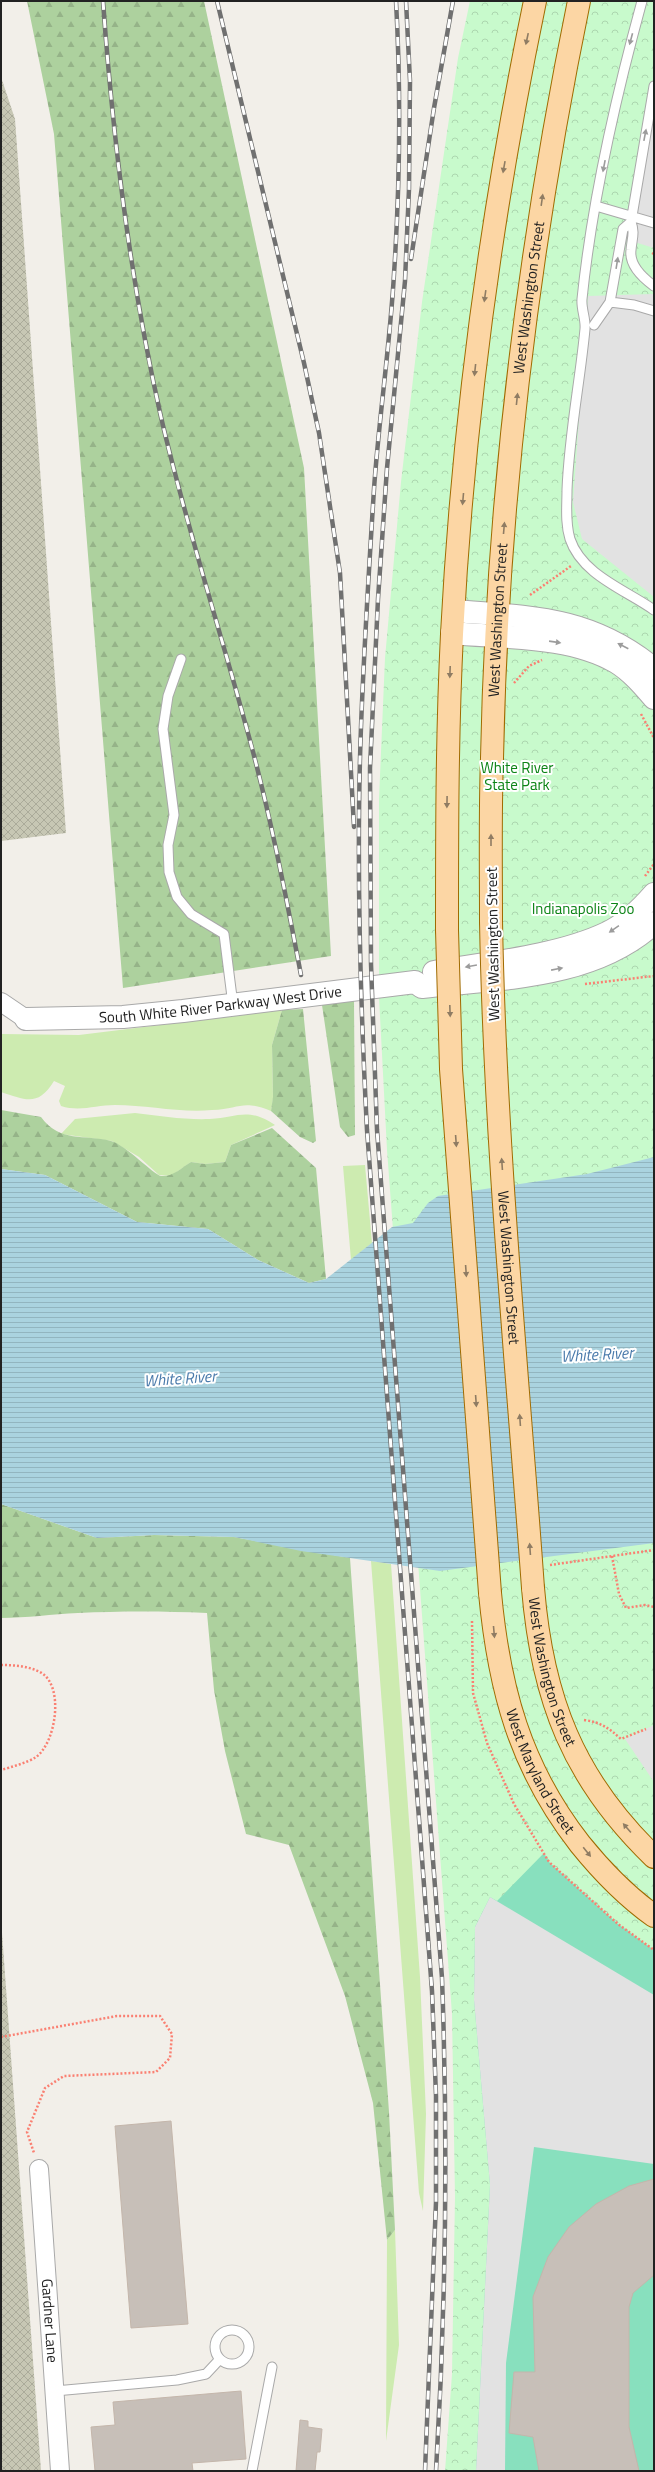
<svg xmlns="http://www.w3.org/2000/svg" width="655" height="2472" viewBox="0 0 655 2472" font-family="'Titillium Web',sans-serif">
	<defs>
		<pattern id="construction-cross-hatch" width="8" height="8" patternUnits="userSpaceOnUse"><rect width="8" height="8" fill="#c7c7b4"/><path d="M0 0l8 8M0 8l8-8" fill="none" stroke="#abab9a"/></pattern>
		<pattern id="forest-firs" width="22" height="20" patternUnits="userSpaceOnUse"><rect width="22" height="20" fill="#add19e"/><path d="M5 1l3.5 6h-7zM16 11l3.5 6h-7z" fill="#95b388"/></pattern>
		<pattern id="park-crowns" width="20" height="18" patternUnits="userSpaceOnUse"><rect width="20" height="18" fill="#c8facc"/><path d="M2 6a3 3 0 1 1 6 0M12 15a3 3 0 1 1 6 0" fill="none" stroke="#acd6af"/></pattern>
		<pattern id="water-rules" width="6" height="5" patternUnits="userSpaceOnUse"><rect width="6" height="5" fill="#aad3df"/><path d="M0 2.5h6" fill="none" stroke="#92b5bf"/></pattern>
	</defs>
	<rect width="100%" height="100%" fill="#f2efe9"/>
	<path fill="url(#construction-cross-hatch)" d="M 1,77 L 15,119 L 66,833 L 1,841 Z
		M 1,1919 L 41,2471 L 1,2471 Z"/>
	<path fill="#cdebb0" d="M 282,1010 L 272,1045 L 273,1099 L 271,1111 C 242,1099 240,1109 212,1110 C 180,1113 147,1105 115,1105 C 96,1105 80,1112 61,1106 L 59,1101 L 65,1086 L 54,1081 C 38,1107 26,1100 1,1092 L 1,1034 L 79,1035 Z
		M 135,1113 C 159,1116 185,1120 210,1119 C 238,1117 248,1107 275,1125 L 231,1145 L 225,1162 L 205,1164 L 191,1162 L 171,1176 L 159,1175 L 139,1157 L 112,1141 L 61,1134 L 75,1119 Z
		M 365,1165 L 372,1243 L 351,1260 L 343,1166 Z
		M 371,1561 L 391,1564 L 420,1977 L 426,2114 L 423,2211 L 419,2193 Z
		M 395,2230 L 399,2345 L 386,2441 L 387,2240 Z"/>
	<path fill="url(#forest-firs)" d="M 27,1 L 204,1 L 304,468 L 331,956 L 123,988 L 54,134 Z
		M 354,1001 L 355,1135 L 348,1137 L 340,1127 L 322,1005 Z
		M 303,1009 L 316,1141 L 313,1143 L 300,1137 L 271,1111 L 273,1097 L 272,1045 L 282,1010 Z
		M 1,1110 L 41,1117 C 60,1143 84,1134 111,1141 C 126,1145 154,1175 161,1176 C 173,1177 181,1168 191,1162 L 205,1164 L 225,1162 L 231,1145 L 272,1128 L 316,1168 L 326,1279 L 309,1283 L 258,1260 L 208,1229 L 137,1222 L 45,1175 L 1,1169 Z
		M 1,1504 L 97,1538 L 154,1535 L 234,1537 L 350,1558 L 389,2112 L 395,2230 L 387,2240 L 373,2103 L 345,1996 L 289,1845 L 246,1834 L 225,1751 L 214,1690 L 207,1613 C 163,1611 121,1611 78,1613 C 52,1614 27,1618 1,1618 Z"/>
	<path fill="url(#park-crowns)" d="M 470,1 L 654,1 L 654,2471 L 445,2471 L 452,2374 L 455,2197 L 452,2014 L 387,1150 L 379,997 L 379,799 L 385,658 L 401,482 L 422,302 L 458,58 Z"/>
	<path fill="#88e0be" d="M 544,1853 L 549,1862 L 618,1924 L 654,1950 L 654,2471 L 476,2471 L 490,2185 L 474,2000 L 475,1927 L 490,1897 L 497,1901 Z"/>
	<path fill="#e2e2e2" d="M 654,90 L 654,248 L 631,241 Z
		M 654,294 L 654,597 L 582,539 L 573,502 L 588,296 Z
		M 654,1725 L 654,1782 L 625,1739 Z
		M 490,1897 L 654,1995 L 654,2164 L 534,2147 L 506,2363 L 505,2471 L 476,2471 L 490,2185 L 474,2000 L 475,1927 Z"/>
	<path fill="url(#water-rules)" d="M 654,1157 L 654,1543 L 440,1571 L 301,1551 L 234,1537 L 154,1535 L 97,1538 L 1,1504 L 1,1169 L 45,1175 L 137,1222 L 208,1229 L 258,1260 L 309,1283 L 326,1279 L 392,1227 L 413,1223 L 428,1203 L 438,1196 L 587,1174 Z"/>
	<path fill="#c7bfb8" stroke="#c4b6ab" d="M 171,2121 L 188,2324 L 131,2328 L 115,2126 Z
		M 654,2179 L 654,2275 L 633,2293 L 629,2307 L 629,2427 L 639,2471 L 539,2471 L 533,2437 L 509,2433 L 514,2372 L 535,2372 L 533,2297 L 548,2257 L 569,2227 L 596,2204 L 629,2186 Z
		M 241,2391 L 246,2459 L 192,2463 L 193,2471 L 95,2471 L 91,2427 L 115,2425 L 113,2402 Z
		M 300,2420 L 308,2421 L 308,2427 L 322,2429 L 320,2452 L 317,2452 L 315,2471 L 296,2471 Z"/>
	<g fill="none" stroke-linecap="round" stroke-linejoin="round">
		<g stroke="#a9a9a9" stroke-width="11">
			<path id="service" d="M 642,1 C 616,96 592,201 582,299 C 581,309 586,319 585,329 C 580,382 569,435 567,490 C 567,506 565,523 570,539 C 582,575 626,590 654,610
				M 654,86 L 631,222 C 635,233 632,238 631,250 C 629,265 643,278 654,286
				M 596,206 L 654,223
				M 610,302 L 634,305 L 654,311
				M 594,325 L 610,302 L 623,229 L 631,222
				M 181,659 L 168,696 L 163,729 L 174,815 L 168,845 L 169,872 L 177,897 L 191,914 L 224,934 L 233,1005
				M215 2347a17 17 0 1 1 34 0a17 17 0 1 1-34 0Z
				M 55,2391 L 177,2380 L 206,2374 L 220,2359
				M 252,2471 L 272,2367"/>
		</g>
		<g stroke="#a9a9a9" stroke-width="20">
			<g id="minor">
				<path d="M 1,1002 L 26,1019"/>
				<path id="s1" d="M 39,2169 L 60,2471"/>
			</g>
		</g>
		<g stroke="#a9a9a9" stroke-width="24">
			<g id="tertiary">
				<path d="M 454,611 C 532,617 591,617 654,669"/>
				<path d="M 452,633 C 504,638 570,635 616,662 C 631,671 643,685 654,698"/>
				<path d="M 434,972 C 488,963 559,956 607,933 C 626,924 641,909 654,894"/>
				<path id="s2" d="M 26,1019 L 123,1017 L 183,1011 L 415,982 L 422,987 C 501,978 593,979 654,923"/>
			</g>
		</g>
		<g stroke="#a06b00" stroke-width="24">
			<g id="primary">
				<path id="s3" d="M 491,921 C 491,866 490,812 492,758 C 497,504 528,250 579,1"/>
				<path d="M 447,930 C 447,832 447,733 452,634 C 463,423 492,208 535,1"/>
				<path id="s4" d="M 533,1588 C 542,1698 573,1779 654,1857"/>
				<path id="s5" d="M 490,1593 C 499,1689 520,1767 580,1844 C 601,1870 626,1896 654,1916"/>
			</g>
		</g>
		<path stroke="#fa8072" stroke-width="2.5" stroke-dasharray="2 2" stroke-linecap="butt" d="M 652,253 L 654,254
			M 530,595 L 571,566
			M 514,683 L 529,666 L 542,660
			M 641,714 L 654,738
			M 645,876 L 654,864
			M 585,984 L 654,976
			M 612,1556 L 619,1594 L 626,1608 L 645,1605 L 654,1607
			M 550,1565 L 654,1550
			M 472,1621 L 473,1693 L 487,1743 L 514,1804 L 549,1862 L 618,1924 L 654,1950
			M 1,1665 C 14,1665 28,1666 40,1672 C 65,1685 56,1743 36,1757 C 27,1763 11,1767 1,1770
			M 584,1720 C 600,1722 609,1728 621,1739 L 646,1729
			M 1,2037 L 117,2016 L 160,2016 L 172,2034 L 170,2058 L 156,2072 L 64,2076 L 45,2088 L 27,2132 L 34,2153"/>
		<use href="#service" stroke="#fff" stroke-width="9"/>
		<use href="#minor" stroke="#fff" stroke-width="18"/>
		<use href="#tertiary" stroke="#fff" stroke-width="22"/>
		<use href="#primary" stroke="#fcd6a4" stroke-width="22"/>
		<g stroke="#707070" stroke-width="4.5">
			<path id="rail" d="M 103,1 C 113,141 130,280 161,417 C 185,521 218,623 246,726 C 269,808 285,891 301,975
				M 217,1 L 304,363 L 319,433 L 340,573 L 354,827
				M 396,1 C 401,92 400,183 394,274 C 390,345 379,417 374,489 C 369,568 364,647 361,727 C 356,861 360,996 367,1130 L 432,1991 L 436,2096 L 436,2202 L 425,2471
				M 406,1 L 410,81 L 409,189 L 405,281 L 387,468 L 378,599 L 370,768 L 371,964 L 377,1130 L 442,1978 C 448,2143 446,2306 436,2471
				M 411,259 L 434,108 L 453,1"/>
		</g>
		<use href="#rail" stroke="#fff" stroke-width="3" stroke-dasharray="9" stroke-linecap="butt"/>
		<g stroke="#a06b00" stroke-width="24" stroke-linecap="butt">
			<g id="primary-bridge">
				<path id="s6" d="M 491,921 C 495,1143 517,1366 533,1588"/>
				<path d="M 447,930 L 451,1069 L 490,1593"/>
			</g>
		</g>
		<use href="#primary-bridge" stroke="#fcd6a4" stroke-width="22"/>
	</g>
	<defs><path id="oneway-solid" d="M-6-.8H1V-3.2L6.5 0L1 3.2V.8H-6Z"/></defs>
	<g fill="#8f7c63">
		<use href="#oneway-solid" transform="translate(527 39) rotate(102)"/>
		<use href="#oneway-solid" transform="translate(504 167) rotate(100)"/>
		<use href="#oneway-solid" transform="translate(542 200) rotate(-82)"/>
		<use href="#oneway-solid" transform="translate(485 296) rotate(98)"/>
		<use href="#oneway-solid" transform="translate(475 370) rotate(96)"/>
		<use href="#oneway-solid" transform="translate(517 399) rotate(-84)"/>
		<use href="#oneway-solid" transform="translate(463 499) rotate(95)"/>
		<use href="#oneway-solid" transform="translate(504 528) rotate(-85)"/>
		<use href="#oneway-solid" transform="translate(450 672) rotate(92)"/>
		<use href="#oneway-solid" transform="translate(447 802) rotate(91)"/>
		<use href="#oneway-solid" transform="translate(491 840) rotate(-90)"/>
		<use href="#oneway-solid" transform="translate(450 1011) rotate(88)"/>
		<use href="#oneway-solid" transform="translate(456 1141) rotate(86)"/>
		<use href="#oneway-solid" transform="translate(502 1164) rotate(-94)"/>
		<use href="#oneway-solid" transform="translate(466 1271) rotate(86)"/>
		<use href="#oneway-solid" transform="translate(476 1401) rotate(86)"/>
		<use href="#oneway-solid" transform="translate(520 1420) rotate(-94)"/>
		<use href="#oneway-solid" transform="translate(530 1549) rotate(-94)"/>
		<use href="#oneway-solid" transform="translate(494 1632) rotate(85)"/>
		<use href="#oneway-solid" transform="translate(627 1828) rotate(-131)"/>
		<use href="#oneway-solid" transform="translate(587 1852) rotate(51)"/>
	</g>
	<g fill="#9c9c9c">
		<use href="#oneway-solid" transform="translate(631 39) rotate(105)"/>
		<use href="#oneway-solid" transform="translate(645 135) rotate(-79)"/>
		<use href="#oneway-solid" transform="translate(604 166) rotate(101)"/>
		<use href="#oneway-solid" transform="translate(617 263) rotate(-81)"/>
		<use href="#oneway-solid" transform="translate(555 642) rotate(8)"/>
		<use href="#oneway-solid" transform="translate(623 646) rotate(-153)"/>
		<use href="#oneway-solid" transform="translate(614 929) rotate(145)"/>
		<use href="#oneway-solid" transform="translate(471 966) rotate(170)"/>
		<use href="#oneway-solid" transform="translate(557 969) rotate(-11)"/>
	</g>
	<g text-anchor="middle" stroke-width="4" stroke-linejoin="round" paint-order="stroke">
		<g font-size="15" fill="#222" stroke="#fff">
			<text dy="5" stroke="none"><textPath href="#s3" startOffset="625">West Washington Street</textPath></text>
			<text dy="5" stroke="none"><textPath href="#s3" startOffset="301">West Washington Street</textPath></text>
			<text transform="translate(493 944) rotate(-91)" y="5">West Washington Street</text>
			<text dy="5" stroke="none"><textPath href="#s2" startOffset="195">South White River Parkway West Drive</textPath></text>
			<text dy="5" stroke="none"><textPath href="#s6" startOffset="347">West Washington Street</textPath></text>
			<text dy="5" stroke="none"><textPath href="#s4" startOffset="86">West Washington Street</textPath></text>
			<text dy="5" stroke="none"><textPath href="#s5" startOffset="187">West Maryland Street</textPath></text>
			<text dy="5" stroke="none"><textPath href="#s1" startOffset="152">Gardner Lane</textPath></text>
		</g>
		<g font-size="15" fill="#0c8416" stroke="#fff">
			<text x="517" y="773">White River<tspan x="517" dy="17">State Park</tspan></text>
			<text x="583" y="914">Indianapolis Zoo</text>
		</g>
		<g font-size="16" font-style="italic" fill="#4a7aab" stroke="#fff">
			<text transform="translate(597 1354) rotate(-3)" y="6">White River</text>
			<text transform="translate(180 1378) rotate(-4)" y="6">White River</text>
		</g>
	</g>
	<rect width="655" height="2472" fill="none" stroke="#222222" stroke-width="4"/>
</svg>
